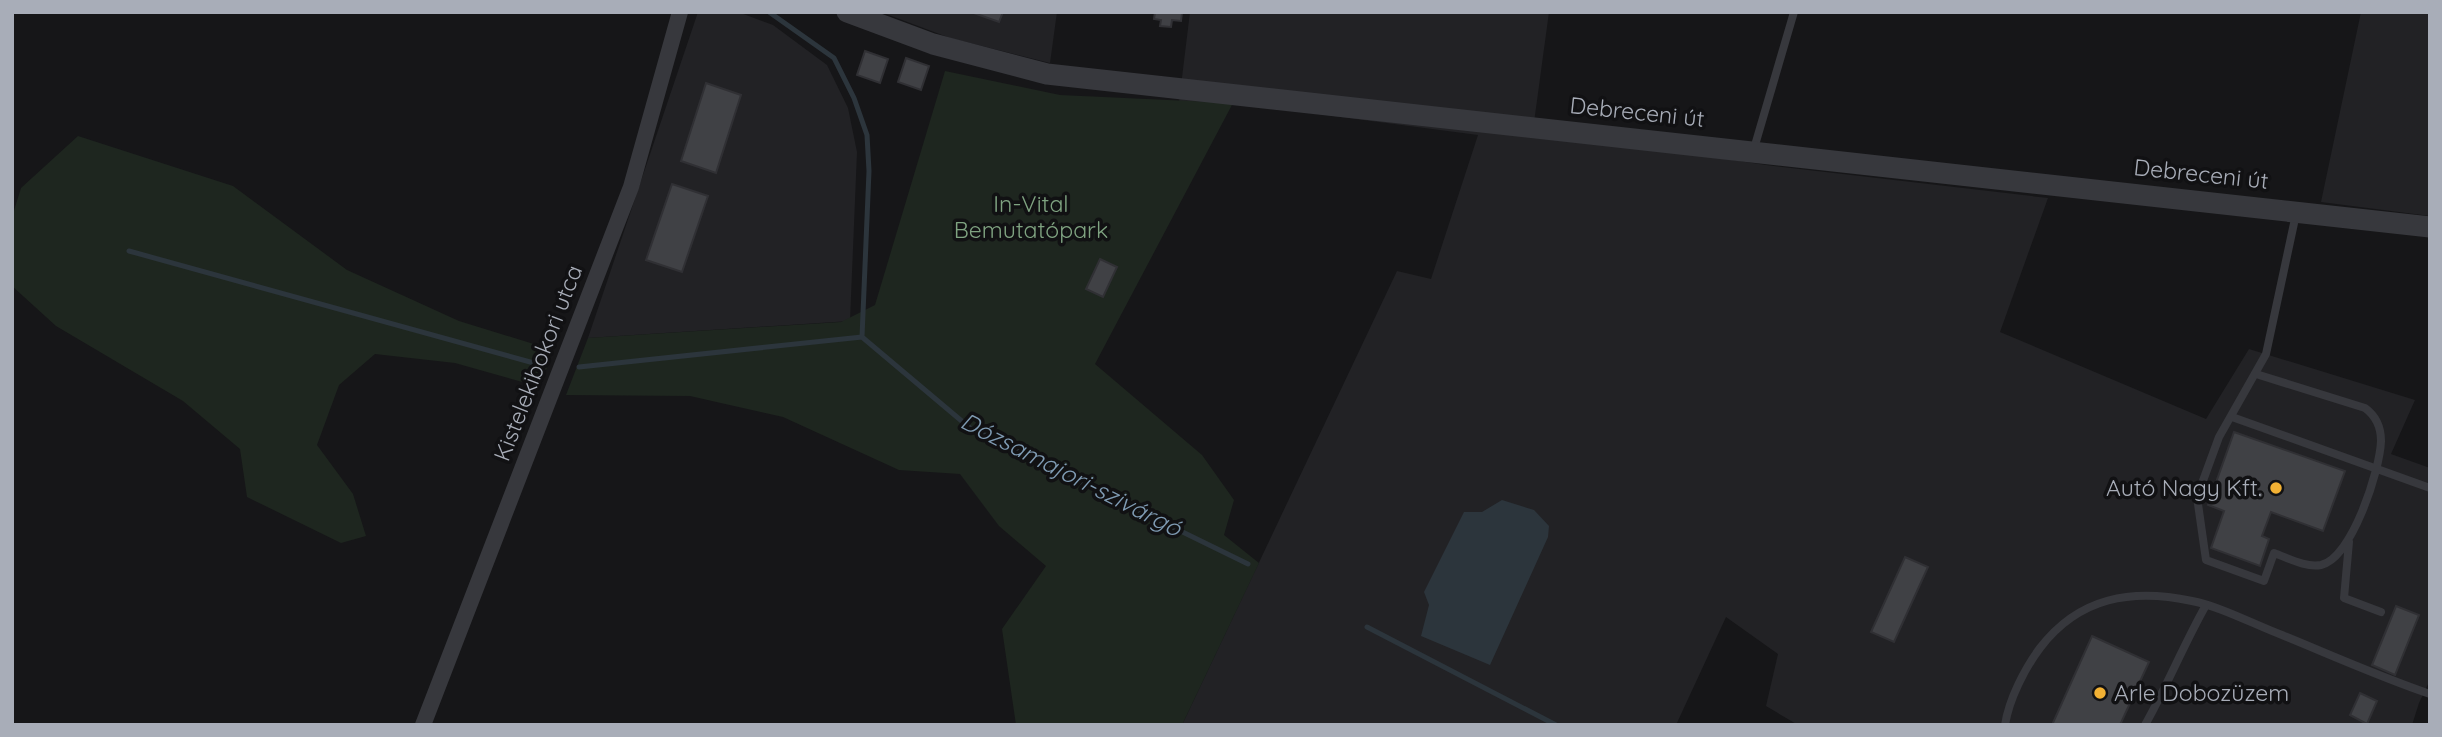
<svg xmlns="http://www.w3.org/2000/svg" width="2442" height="737" viewBox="0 0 2442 737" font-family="Quicksand,sans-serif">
	<rect width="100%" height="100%" fill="#161618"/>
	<path fill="#222225" d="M 698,12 L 738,12 L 773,25 L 827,65 L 848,108 L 857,152 L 850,321 L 588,338 Z
		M 881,12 L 1057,12 L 1050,63 L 950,38 Z
		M 1190,12 L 1549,12 L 1533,130 L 1766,165 L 2048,198 L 2000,332 L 2206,419 L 2249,349 L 2415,400 L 2391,454 L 2430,468 L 2430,680 L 2419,703 L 2412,725 L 1798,725 L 1766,706 L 1778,654 L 1726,617 L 1676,725 L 1182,725 L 1397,271 L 1431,279 L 1478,135 L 1233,103 L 1179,102 Z
		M 2361,12 L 2430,12 L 2430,216 L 2321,202 Z"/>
	<path fill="#1e261f" d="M 945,71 L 1060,95 L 1233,103 L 1095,364 L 1202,455 L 1234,500 L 1224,535 L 1259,563 L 1182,725 L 1016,725 L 1002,629 L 1046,566 L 999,526 L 960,474 L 899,470 L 783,417 L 690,396 L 566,395 L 588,338 L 841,322 L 875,305 Z
		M 78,136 L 233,186 L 347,270 L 459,321 L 553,350 L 540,387 L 455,363 L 375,354 L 339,385 L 317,445 L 353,494 L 366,536 L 341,543 L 247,497 L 240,449 L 183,401 L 56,326 L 12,286 L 12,217 L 21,188 Z"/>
	<path fill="#2c353c" d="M 1502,500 L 1534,510 L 1549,526 L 1548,537 L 1490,665 L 1421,636 L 1429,605 L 1424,592 L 1464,512 L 1482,512 Z"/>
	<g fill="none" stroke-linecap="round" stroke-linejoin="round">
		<path stroke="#2c353c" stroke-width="5" d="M 769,12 L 834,58 L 854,98 L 867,135 L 869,171 L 862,337 L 970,428 L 1248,564
			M 129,251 L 541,365
			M 579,367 L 862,337
			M 1367,627 L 1556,725"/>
	</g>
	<path fill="#404145" stroke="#303034" stroke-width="2" d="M 971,12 L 1003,12 L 999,22 Z
		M 1155,12 L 1182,12 L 1181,21 L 1172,20 L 1171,27 L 1160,26 L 1161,20 L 1154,19 Z
		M 865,51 L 888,59 L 880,83 L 857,75 Z
		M 906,58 L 929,66 L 921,90 L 898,82 Z
		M 706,83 L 741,95 L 716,173 L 681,161 Z
		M 672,184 L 708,196 L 682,272 L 646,260 Z
		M 1100,259 L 1117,267 L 1103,297 L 1086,289 Z
		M 2234,432 L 2345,471 L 2323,531 L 2271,512 L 2262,536 L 2269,539 L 2260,566 L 2211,548 L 2224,511 L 2208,505 Z
		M 1905,557 L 1928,567 L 1894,642 L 1871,632 Z
		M 2396,606 L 2419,615 L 2395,675 L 2372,665 Z
		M 2092,636 L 2149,662 L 2120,725 L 2052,725 Z
		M 2360,693 L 2377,701 L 2367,724 L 2350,715 Z"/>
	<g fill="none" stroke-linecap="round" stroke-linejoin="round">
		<path stroke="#37383d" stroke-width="8" d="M 1753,152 L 1794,12
			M 2256,374 L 2365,408 C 2376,416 2381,428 2381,441 C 2380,470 2352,558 2321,565 C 2306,568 2288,558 2274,553 L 2264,581 L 2206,560 L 2197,497 L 2219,437 L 2266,354 L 2296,214
			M 2232,417 L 2430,488
			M 2349,542 L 2344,598 L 2381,612
			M 2005,725 C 2009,699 2025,668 2040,648 C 2079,597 2132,588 2192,601 C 2222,607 2253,624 2282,635 C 2331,655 2380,677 2430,694
			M 2145,725 C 2167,686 2184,644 2206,605"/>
		<path stroke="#37383d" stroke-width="16" d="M 423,725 L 631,187 L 680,12"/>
		<path stroke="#37383d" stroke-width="21" d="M 847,12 L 933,44 L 1047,74 L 2430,227"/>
	</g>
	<g fill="#f2b134" stroke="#111113" stroke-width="2.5">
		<circle cx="2276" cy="488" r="7"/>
		<circle cx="2100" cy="693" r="7"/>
	</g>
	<g text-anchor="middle" stroke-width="7" stroke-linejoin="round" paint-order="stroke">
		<g font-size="23" fill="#a8adb8" stroke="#111113">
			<text transform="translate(1637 112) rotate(6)" y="8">Debreceni út</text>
			<text transform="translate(2201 174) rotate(6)" y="8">Debreceni út</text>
			<text transform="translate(538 363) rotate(-69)" y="8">Kistelekibokori utca</text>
		</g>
		<g font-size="23" fill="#7fa381" stroke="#111113">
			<text x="1031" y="212">In-Vital<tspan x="1031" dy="26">Bemutatópark</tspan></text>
		</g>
		<g font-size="23" fill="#a8adb8" stroke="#111113" text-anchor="end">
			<text x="2262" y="496">Autó Nagy Kft.</text>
			<text x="2114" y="701" text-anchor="start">Arle Dobozüzem</text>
		</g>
		<g font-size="24" font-style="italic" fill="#7f9bb3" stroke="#111113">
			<text transform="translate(1071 475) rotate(27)" y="8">Dózsamajori-szivárgó</text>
		</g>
	</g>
	<rect width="2442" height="737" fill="none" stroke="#a8adb8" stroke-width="28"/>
</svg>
